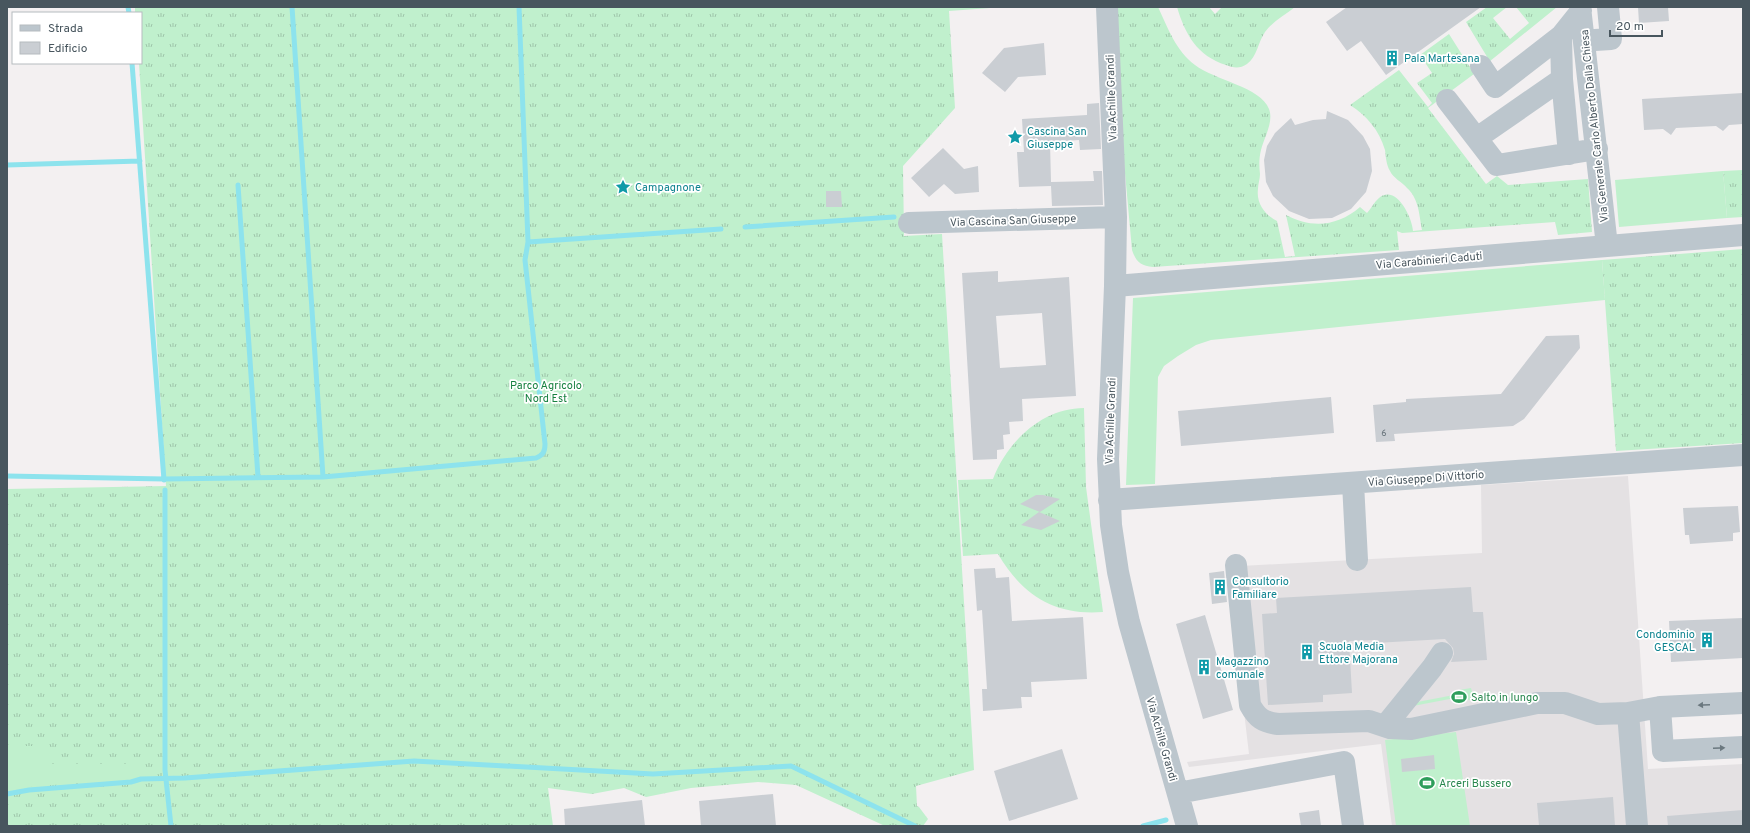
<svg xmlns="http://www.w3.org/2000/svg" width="1750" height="833" viewBox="0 0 1750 833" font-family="Overpass,sans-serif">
	<defs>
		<pattern id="grass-tufts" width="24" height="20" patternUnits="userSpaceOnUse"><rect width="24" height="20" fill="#c0f0cd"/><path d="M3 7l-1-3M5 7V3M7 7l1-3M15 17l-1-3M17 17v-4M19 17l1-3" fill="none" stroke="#9ec5aa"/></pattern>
	</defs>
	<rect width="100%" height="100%" fill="#f3f0f1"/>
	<path fill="#e4e1e3" d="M 1628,476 L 1648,769 L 1743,764 L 1743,826 L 1392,826 L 1381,744 L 1189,767 L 1187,762 L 1249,754 L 1231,602 L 1241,566 L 1482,553 L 1481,485 Z"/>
	<path fill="url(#grass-tufts)" d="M 135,7 L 1004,7 L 949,11 L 955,108 L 903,166 L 904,236 L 942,234 L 974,770 L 916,786 L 917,806 L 919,807 L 928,819 L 923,826 L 885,826 L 796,785 L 758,782 L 691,788 L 646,797 L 624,788 L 592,794 L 548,788 L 553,826 L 7,826 L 7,489 L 166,486 L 139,63 L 141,63 L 141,13 L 135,13 Z
		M 1116,7 L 1158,7 C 1168,28 1176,51 1195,65 C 1214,80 1261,87 1269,109 C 1274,122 1264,138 1261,150 C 1259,158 1259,166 1260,174 C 1260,179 1258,184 1258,189 C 1256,203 1265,215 1277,221 L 1285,257 L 1295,256 L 1286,215 C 1312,229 1338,226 1360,207 L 1367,213 C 1371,209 1374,202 1379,198 C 1396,184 1412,217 1413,231 L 1422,230 C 1419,214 1419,199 1407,188 C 1402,182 1393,178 1390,171 C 1386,164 1386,157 1385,150 C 1379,130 1367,116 1350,105 L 1399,70 L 1428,107 L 1432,103 L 1417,83 L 1432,73 L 1420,55 L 1449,34 L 1473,72 L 1489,60 L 1466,22 L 1487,7 L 1507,7 L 1493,18 L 1510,39 L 1529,23 L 1516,7 L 1557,7 L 1474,74 L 1428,108 L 1486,184 L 1497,176 L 1508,185 L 1588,179 L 1592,232 L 1558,235 L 1555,222 L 1402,233 L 1397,231 L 1399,250 L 1153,267 C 1141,266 1136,262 1132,250 L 1124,162 Z
		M 1177,7 L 1209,7 L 1215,14 L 1222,7 L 1295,7 C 1285,15 1272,22 1265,32 C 1258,42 1257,57 1247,64 C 1240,69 1233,68 1226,65 C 1197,56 1185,34 1177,7 Z
		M 1743,170 L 1743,217 L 1727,218 L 1723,171 Z
		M 1743,249 L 1743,443 L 1616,451 L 1602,260 Z
		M 1084,408 L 1086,487 L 1103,612 C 1055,616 1022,595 998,554 L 963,556 L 958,480 L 993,479 C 1007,442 1042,408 1084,408 Z"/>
	<path fill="#c0f0cd" d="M 1723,171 L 1727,218 L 1619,227 L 1615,180 Z
		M 1602,260 L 1605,300 L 1211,340 L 1196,345 L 1178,356 L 1164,366 L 1158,377 L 1155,484 L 1126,485 L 1133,298 Z
		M 1471,688 L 1474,699 L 1462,701 L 1455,698 L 1413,706 L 1412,703 L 1454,695 L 1459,690 Z
		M 1456,732 L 1470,826 L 1396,826 L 1385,740 Z
		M 7,746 L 46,746 L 46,764 L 141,764 L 145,777 L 7,789 Z"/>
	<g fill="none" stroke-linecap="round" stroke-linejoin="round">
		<path stroke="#8de3ed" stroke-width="5" d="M 128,7 L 129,13
			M 292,7 L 323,477
			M 132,63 L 164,480
			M 7,165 L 140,161
			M 238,185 L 258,477
			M 745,227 L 894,217
			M 528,242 L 721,229
			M 7,476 L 164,479 L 323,477 L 536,458 C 543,455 545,452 545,444 L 525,260 L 528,242 L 519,7
			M 165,490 L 165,770 L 171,826
			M 7,794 L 29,790 L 131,782 L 141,779 L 185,778 L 414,761 L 653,774 L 791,766 L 915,826
			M 1143,826 L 1166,820"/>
	</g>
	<path fill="#caced3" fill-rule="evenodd" d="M 1347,7 L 1481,7 L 1386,75 L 1361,41 L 1347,51 L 1326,22 Z
		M 1638,7 L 1668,7 L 1669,21 L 1639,23 Z
		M 1044,43 L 1046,75 L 1018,77 L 1005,92 L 982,73 L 1004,48 Z
		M 1743,93 L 1743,124 L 1729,125 L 1723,131 L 1716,126 L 1676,128 L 1671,135 L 1663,129 L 1644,130 L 1642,99 Z
		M 1099,103 L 1101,149 L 1080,150 L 1079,140 L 1050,142 L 1051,182 L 1094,181 L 1093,171 L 1102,171 L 1103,205 L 1052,206 L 1051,186 L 1019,187 L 1017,152 L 1024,152 L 1022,119 L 1087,115 L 1087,104 Z
		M 1327,111 L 1348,120 L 1363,136 L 1370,149 L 1372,171 L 1366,192 L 1351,209 L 1332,218 L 1309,219 L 1289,211 L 1273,196 L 1266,182 L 1264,160 L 1267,146 L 1275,133 L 1291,118 L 1295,125 L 1313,120 L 1326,119 Z
		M 943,148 L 964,169 L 978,166 L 979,192 L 955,194 L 944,184 L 929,197 L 911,178 Z
		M 826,191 L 841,191 L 842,207 L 826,207 Z
		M 998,271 L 998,282 L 1069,277 L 1076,396 L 1022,399 L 1023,421 L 1009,422 L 1010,434 L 1003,435 L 1004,449 L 997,450 L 997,459 L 973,460 L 962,273 ZM 1042,313 L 1046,365 L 1000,368 L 996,316 Z
		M 1579,335 L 1580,348 L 1524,419 L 1513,426 L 1394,434 L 1395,441 L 1376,442 L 1373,405 L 1406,402 L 1406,399 L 1501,394 L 1546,336 Z
		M 1331,397 L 1334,433 L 1181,446 L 1178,411 Z
		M 1036,495 L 1043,495 L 1060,499 L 1040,512 L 1020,504 Z
		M 1738,506 L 1740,532 L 1733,533 L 1733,541 L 1690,544 L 1689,535 L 1685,535 L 1683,508 Z
		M 1039,512 L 1060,521 L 1041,530 L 1021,525 Z
		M 995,568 L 996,578 L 1009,577 L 1012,621 L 1083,617 L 1087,679 L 1031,682 L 1032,697 L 1021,697 L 1022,708 L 983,711 L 982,689 L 987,689 L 982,610 L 977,611 L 974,569 Z
		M 1224,571 L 1227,602 L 1212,604 L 1209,573 Z
		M 1471,587 L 1473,612 L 1483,612 L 1487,660 L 1451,662 L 1454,654 L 1453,648 L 1445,639 L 1375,643 L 1375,640 L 1349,641 L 1352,693 L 1323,695 L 1323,702 L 1268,705 L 1262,614 L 1277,613 L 1276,598 Z
		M 1205,615 L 1233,710 L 1203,719 L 1176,624 Z
		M 1743,618 L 1743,658 L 1671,662 L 1669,621 Z
		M 1062,749 L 1078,799 L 1009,821 L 994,771 Z
		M 1434,755 L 1435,769 L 1402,772 L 1401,759 Z
		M 773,794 L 776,826 L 701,826 L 699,801 Z
		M 1613,797 L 1615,826 L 1539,826 L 1537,803 Z
		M 642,800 L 645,826 L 565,826 L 564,809 Z
		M 1319,810 L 1321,826 L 1301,826 L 1299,813 Z
		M 1743,810 L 1743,826 L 1668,826 L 1667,816 Z"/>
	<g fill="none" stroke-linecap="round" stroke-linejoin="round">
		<path stroke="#bcc6cd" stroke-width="22" d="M 1107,7 L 1116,217 L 1115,286 L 1108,459 L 1111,525 L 1118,572 L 1129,622 L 1187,826
			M 1580,7 L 1607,246
			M 1595,40 L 1611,39 L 1608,7
			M 1481,66 L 1495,87 L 1561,36
			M 1447,100 L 1497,165 L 1597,149
			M 1477,138 L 1562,79
			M 1569,154 L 1562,79 L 1561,36 L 1581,11
			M 909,223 L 1116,217
			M 1115,286 L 1743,235
			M 1353,483 L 1357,560
			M 1109,500 L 1743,455
			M 1236,565 L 1250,705 C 1257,718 1263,722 1278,724 L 1369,721 L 1390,728 L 1411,729 L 1537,703 L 1565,703 L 1598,714 L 1628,713 L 1660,707
			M 1743,703 L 1660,707 L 1663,751 L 1743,747
			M 1628,713 L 1637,826
			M 1385,726 L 1432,668 L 1442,653
			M 1178,793 L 1344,762 L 1353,826"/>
	</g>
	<defs><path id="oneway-solid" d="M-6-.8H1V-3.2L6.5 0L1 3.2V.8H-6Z"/></defs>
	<g fill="#6b787f">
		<use href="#oneway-solid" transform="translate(1704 705) rotate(177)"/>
		<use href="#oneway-solid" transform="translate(1719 748) rotate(-2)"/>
	</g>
	<defs>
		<g id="building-bare" transform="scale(1.2)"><path d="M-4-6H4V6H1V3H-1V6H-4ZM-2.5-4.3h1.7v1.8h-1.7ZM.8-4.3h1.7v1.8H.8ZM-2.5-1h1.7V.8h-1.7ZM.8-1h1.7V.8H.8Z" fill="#0f9aa8" stroke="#fff" stroke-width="2.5" paint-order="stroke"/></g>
		<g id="sight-bare" transform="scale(1.2)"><path d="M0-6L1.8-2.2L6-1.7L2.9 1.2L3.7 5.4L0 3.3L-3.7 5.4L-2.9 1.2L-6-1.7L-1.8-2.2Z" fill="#0f9aa8" stroke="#fff" stroke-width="2.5" paint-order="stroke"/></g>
		<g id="stadium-bare" transform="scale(1.2)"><path d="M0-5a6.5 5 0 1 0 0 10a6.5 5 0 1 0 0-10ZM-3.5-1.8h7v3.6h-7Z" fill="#2e9e5b" stroke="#fff" stroke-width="2.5" paint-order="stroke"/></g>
	</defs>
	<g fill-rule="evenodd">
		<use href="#building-bare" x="1392" y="58"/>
		<use href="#sight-bare" x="1015" y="137"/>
		<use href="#sight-bare" x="623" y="187"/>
		<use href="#building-bare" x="1220" y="587"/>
		<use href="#building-bare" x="1707" y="640"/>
		<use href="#building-bare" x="1307" y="652"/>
		<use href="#building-bare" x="1204" y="667"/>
		<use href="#stadium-bare" x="1459" y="697"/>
		<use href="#stadium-bare" x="1427" y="783"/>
	</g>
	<g text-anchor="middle" stroke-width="3.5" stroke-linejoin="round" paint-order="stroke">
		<g font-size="9" fill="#68747b">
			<text x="1384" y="436">6</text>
		</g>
		<g font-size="11" fill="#0d838f" stroke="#fff" text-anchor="start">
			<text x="1404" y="62">Pala Martesana</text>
			<text x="1027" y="135">Cascina San<tspan x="1027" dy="13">Giuseppe</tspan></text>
			<text x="635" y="191">Campagnone</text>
			<text x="1232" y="585">Consultorio<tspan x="1232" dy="13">Familiare</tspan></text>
			<text x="1695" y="638" text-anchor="end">Condominio<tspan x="1695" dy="13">GESCAL</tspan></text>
			<text x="1319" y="650">Scuola Media<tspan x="1319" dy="13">Ettore Majorana</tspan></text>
			<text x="1216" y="665">Magazzino<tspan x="1216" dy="13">comunale</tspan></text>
		</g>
		<g font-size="11" fill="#48565e" stroke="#fff">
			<text transform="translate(1111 98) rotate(-92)" y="4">Via Achille Grandi</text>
			<text transform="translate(1594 126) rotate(-96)" y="4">Via Generale Carlo Alberto Dalla Chiesa</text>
			<text transform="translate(1013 220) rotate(-2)" y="4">Via Cascina San Giuseppe</text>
			<text transform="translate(1429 260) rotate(-5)" y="4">Via Carabinieri Caduti</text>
			<text transform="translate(1110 421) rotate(-88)" y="4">Via Achille Grandi</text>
			<text transform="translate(1426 478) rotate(-4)" y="4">Via Giuseppe Di Vittorio</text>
			<text transform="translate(1162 739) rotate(74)" y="4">Via Achille Grandi</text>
		</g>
		<g font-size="11" fill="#178140" stroke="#fff">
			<text x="546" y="389">Parco Agricolo<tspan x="546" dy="13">Nord Est</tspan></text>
		</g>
		<g font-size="11" fill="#27864d" stroke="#fff" text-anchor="start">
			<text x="1471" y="701">Salto in lungo</text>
			<text x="1439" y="787">Arceri Bussero</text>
		</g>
	</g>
	<rect width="1750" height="833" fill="none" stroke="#48565e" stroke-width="16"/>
	<rect x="12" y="12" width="130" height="52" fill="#ffffff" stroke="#b6bbbf"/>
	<rect x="20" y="25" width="20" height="6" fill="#bcc6cd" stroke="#b6bbbf"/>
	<text x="48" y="32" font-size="12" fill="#48565e">Strada</text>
	<rect x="20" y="42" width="20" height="12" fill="#caced3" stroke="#b6bbbf"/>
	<text x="48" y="52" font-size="12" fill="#48565e">Edificio</text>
	<path d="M1610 30v6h52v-6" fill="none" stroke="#48565e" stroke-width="2"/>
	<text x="1616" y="30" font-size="12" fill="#48565e" stroke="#ffffff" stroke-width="3" paint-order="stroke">20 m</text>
</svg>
